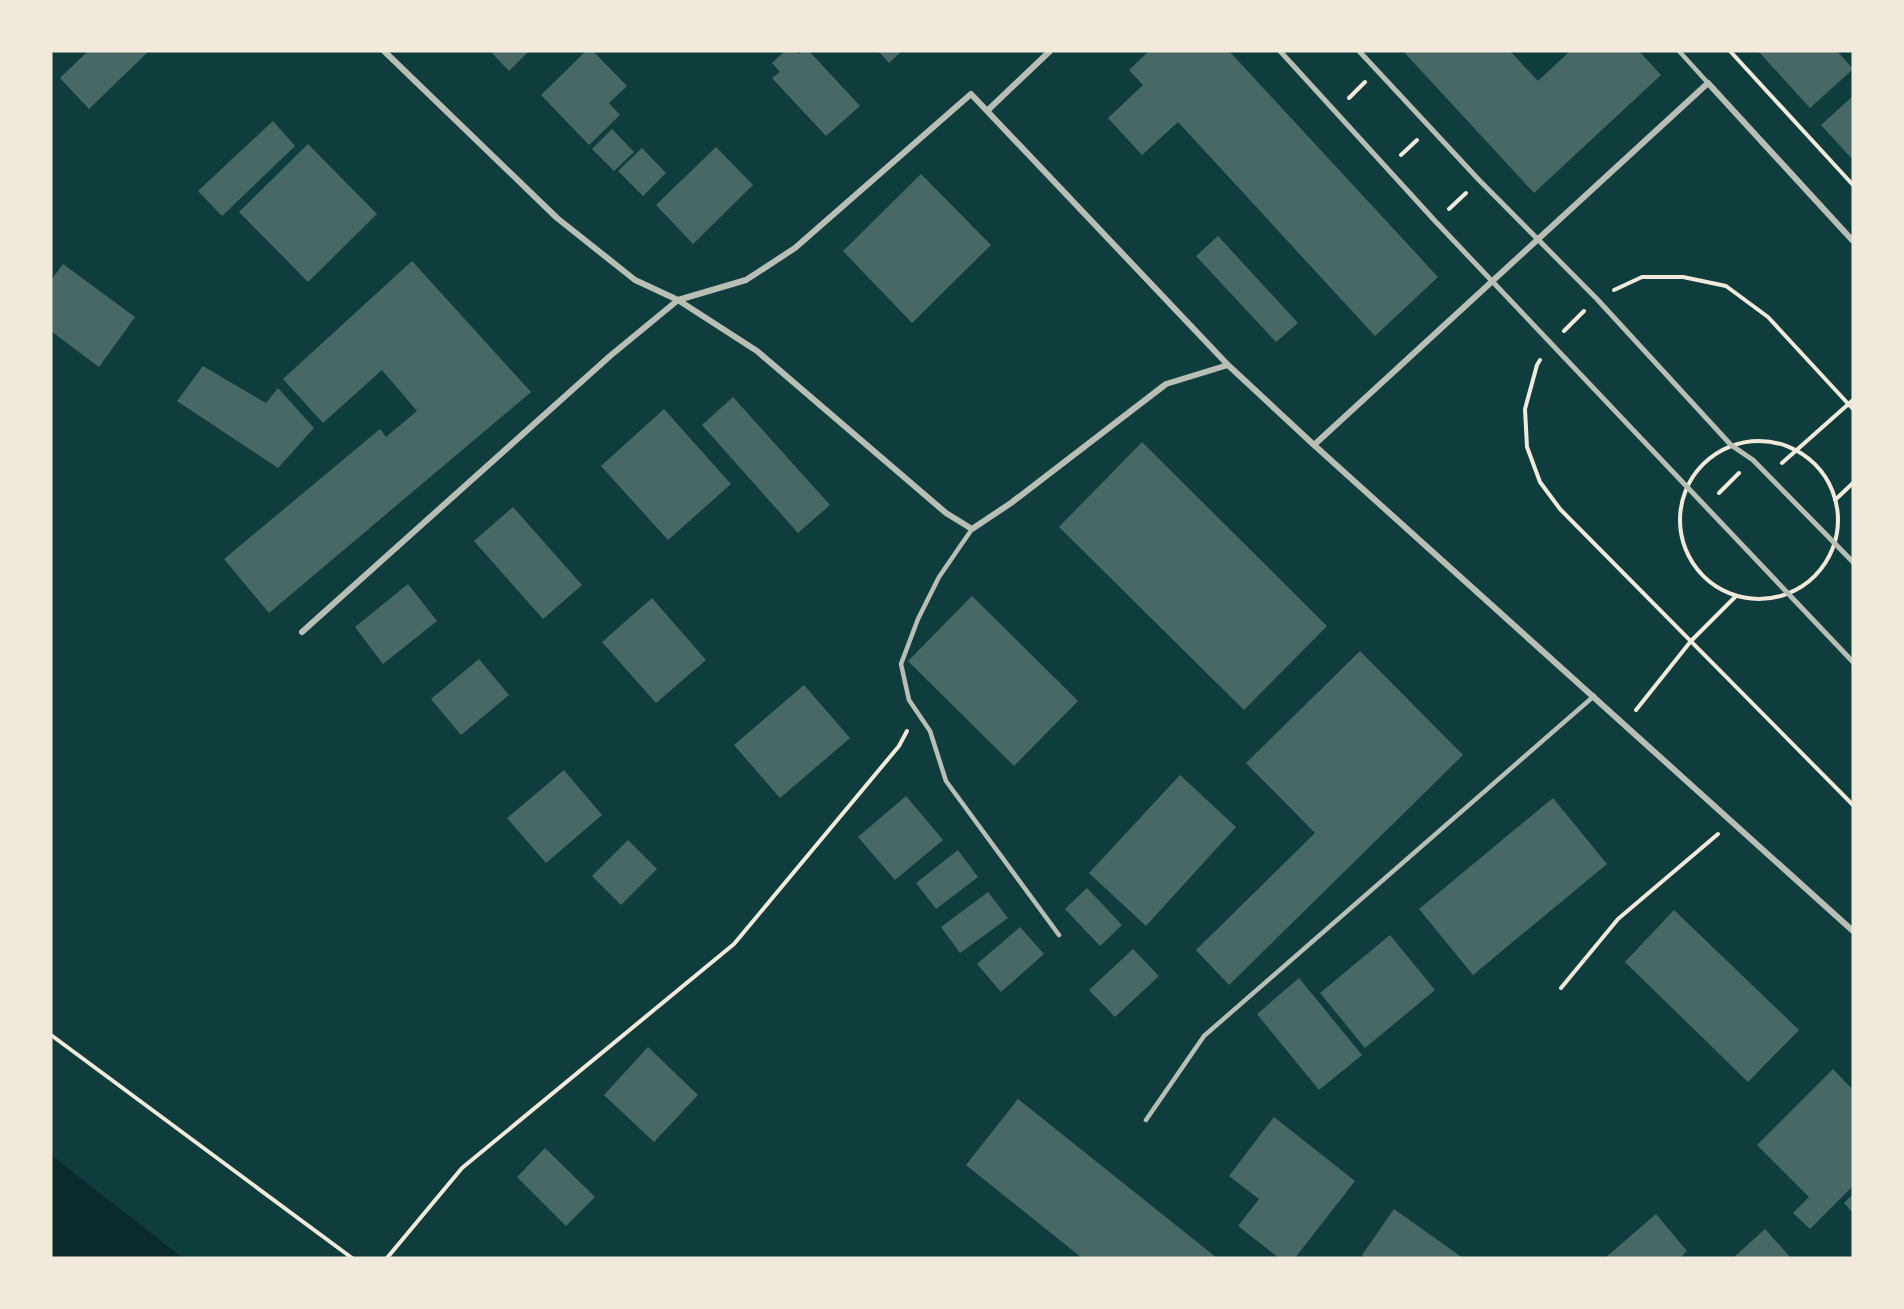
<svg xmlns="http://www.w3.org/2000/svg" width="1904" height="1309" viewBox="0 0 1904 1309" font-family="Barlow,sans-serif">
	<rect width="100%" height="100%" fill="#0f3d3e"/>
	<path fill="#0a2a2b" d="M 51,1155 L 183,1258 L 51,1258 Z"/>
	<path fill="#486865" d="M 88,51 L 149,51 L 89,109 L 60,78 Z
		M 490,51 L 529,51 L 509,71 Z
		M 586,51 L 593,51 L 627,86 L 609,103 L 620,115 L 589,145 L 541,95 Z
		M 785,51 L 797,51 L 799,54 L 802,51 L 809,51 L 860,106 L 826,136 L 772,78 L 780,72 L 772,63 Z
		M 878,51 L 902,51 L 889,63 Z
		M 1149,51 L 1229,51 L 1438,277 L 1375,336 L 1178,122 L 1142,155 L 1108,118 L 1143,85 L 1129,70 Z
		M 1403,51 L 1510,51 L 1538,81 L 1570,51 L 1639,51 L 1661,75 L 1534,193 Z
		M 1758,51 L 1837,51 L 1853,69 L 1810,108 Z
		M 1853,96 L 1853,160 L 1821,125 Z
		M 273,121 L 295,146 L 222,216 L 198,191 Z
		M 612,129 L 634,152 L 614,171 L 592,149 Z
		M 308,144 L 377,214 L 308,282 L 239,212 Z
		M 716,147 L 753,185 L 693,244 L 656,205 Z
		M 642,148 L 666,173 L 643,196 L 618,171 Z
		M 921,174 L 991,245 L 912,323 L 843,251 Z
		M 1218,236 L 1298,323 L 1276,342 L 1196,256 Z
		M 412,261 L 531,392 L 269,613 L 224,559 L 380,429 L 386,437 L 417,411 L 382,370 L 323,423 L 283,379 Z
		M 63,264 L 135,317 L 99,367 L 51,331 L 51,280 Z
		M 203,366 L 266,403 L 278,388 L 314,428 L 278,468 L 177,401 Z
		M 733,397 L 830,505 L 798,533 L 702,425 Z
		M 664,409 L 731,484 L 668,540 L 601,466 Z
		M 1142,442 L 1327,626 L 1244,710 L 1059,527 Z
		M 513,507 L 582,585 L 543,619 L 474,541 Z
		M 408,584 L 437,621 L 383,664 L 355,627 Z
		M 972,596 L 1078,701 L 1014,766 L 908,661 Z
		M 652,598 L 706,660 L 656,703 L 602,642 Z
		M 1360,651 L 1463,755 L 1229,985 L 1196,950 L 1315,833 L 1246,763 Z
		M 479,659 L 509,695 L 461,735 L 431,699 Z
		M 804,685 L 850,738 L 780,798 L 734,745 Z
		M 564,770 L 602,815 L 546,863 L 507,818 Z
		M 1180,775 L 1236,827 L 1146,926 L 1089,873 Z
		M 906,796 L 943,840 L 895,880 L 858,837 Z
		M 1553,798 L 1607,864 L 1473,975 L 1419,909 Z
		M 628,840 L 657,869 L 621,905 L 592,876 Z
		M 958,850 L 978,877 L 936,909 L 916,883 Z
		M 1087,888 L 1122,925 L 1100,946 L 1065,909 Z
		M 988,892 L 1008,918 L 960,953 L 941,927 Z
		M 1674,910 L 1799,1030 L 1748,1082 L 1625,962 Z
		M 1020,927 L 1044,954 L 1001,992 L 977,964 Z
		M 1390,935 L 1435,990 L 1365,1048 L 1320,993 Z
		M 1133,949 L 1159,976 L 1115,1017 L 1089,990 Z
		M 1299,978 L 1362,1055 L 1319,1090 L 1257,1014 Z
		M 648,1047 L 698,1095 L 654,1142 L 604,1095 Z
		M 1833,1069 L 1853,1090 L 1853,1186 L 1810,1229 L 1793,1213 L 1809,1197 L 1757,1145 Z
		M 1018,1099 L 1217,1258 L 1082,1258 L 966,1165 Z
		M 1274,1117 L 1355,1181 L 1295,1258 L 1279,1258 L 1238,1226 L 1259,1199 L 1229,1176 Z
		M 545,1148 L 595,1197 L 566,1226 L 517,1177 Z
		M 1853,1194 L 1853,1213 L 1844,1203 Z
		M 1394,1209 L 1463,1258 L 1366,1258 L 1362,1255 Z
		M 1656,1214 L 1687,1251 L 1680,1258 L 1605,1258 Z
		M 1765,1229 L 1791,1258 L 1733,1258 Z"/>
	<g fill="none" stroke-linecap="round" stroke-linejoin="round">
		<path stroke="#f1e9da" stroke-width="4" d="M 1730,51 L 1853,185
			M 1349,98 L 1365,82
			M 1401,155 L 1417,140
			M 1449,209 L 1466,193
			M 1614,290 L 1642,277 L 1683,277 L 1726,286 L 1768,317 L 1853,409
			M 1564,331 L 1584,311
			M 1540,360 L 1537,365 L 1525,409 L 1527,447 L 1540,482 L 1560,509 L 1853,805
			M1680 520a79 79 0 1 1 158 0a79 79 0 1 1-158 0Z
			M 1782,463 L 1853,400
			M 1719,493 L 1739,473
			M 1835,500 L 1853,483
			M 1636,710 L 1691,641 L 1736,596
			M 1561,988 L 1618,919 L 1718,834
			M 51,1035 L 352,1258
			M 387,1258 L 462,1168 L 734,944 L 899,746 L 907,731"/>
		<path stroke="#b8beb3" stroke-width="4.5" d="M 1679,51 L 1708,83
			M 972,529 L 939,577 L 918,619 L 901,664 L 909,700 L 930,731 L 946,781 L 1059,935
			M 1146,1120 L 1204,1036 L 1594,696"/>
		<path stroke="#b8beb3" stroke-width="5" d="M 1280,51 L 1436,222 L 1853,662
			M 1359,51 L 1479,180 L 1596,298 L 1731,445 L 1753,460 L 1853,562"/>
		<path stroke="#b8beb3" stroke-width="6" d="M 384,51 L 557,218 L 635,280 L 678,300 L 757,351 L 946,513 L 972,529 L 1011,503 L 1166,384 L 1228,365
			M 987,111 L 1050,51
			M 1853,241 L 1708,83 L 1314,445 L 1853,931
			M 302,632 L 610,356 L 678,300 L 746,280 L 795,248 L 971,94 L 1228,365 L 1314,445"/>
	</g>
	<rect width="1904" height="1309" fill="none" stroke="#f1e9da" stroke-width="105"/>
</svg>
